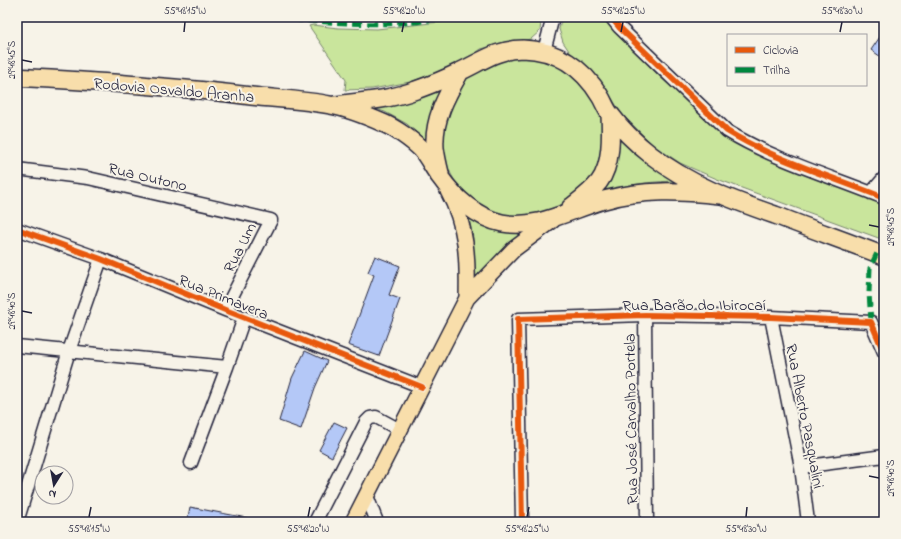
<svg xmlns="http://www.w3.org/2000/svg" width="901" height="539" viewBox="0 0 901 539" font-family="'Indie Flower',sans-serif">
	<rect width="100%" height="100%" fill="#f7f3e8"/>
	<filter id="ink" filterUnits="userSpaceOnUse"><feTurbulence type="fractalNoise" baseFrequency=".025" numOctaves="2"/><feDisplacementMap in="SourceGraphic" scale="8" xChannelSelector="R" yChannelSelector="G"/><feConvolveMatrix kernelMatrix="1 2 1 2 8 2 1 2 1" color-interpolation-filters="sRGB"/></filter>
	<g filter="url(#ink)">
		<path fill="#c9e59c" stroke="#76846c" d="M 462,17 L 537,17 L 541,21 L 540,31 L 531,39 L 510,42 L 481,49 L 459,66 L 410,82 L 372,89 L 345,90 L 346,80 L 309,26 L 313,25 L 338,28 L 377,29 L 440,22 Z
			M 562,17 L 606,17 L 617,33 L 661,78 L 724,132 L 884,203 L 884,240 L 717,179 L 680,163 L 653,145 L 621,113 L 601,81 L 573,57 L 563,42 L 559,29 Z
			M442 137a81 81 0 1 1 162 0a81 81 0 1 1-162 0Z
			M 444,87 L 430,145 L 407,124 L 385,112 L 365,105 Z
			M 617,130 L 683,181 C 652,181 631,184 600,192 L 613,173 L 616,164 Z
			M 468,213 L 526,232 L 472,287 L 474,257 L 473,238 Z"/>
		<path fill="#b4c8f7" stroke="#22223b" d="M 884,31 L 884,59 L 871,50 Z
			M 375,256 L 400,266 L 389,295 L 400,299 L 379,356 L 348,345 L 374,275 L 368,272 Z
			M 305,351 L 327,361 L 315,388 L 301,429 L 279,421 L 292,378 Z
			M 334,422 L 347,428 L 332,457 L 319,450 Z
			M 190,507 L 247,518 L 246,522 L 187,522 Z"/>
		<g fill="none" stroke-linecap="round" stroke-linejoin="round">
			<g stroke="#22223b" stroke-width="15">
				<path id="minor" d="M 611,17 L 619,27 L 727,131 C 774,160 833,177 884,198
					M 544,51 L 553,17
					M 17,169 L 88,178 L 271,220 L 225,310
					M 871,193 L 884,178
					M 17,229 L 101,259 L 225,310 L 422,387
					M 645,315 L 647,522
					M 771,317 L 801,467 L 808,522
					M 17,346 L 227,367
					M 191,463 L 227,367 L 244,318
					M 801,467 L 884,456
					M 367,496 L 377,522
					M 17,522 L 69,351 L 101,259
					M 315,522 L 366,422 L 370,418 L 376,417 L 400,430
					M 522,522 L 518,319 L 645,315 L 771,317 L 871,322 L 884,352"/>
			</g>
			<g stroke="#22223b" stroke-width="18">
				<path id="major" d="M 448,191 C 467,226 468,259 467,298
					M 353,522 L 467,298 L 514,249 L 553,220"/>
			</g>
			<g stroke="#22223b" stroke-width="20">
				<path id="highway" d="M 17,77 C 95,82 173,86 251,96 C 277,99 304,100 330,105 C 347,108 367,116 383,123 C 395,128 412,140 421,149 C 428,157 433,168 440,177 C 454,197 477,218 502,223 C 538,230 571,209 604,200 C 643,189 681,191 720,195
					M 335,105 C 362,101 390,100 416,90 C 430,85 445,79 459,72 C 481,62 497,49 523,49 C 557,50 583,68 600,96 C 604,102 606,110 611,115 C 622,130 637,144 651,155 C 688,184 732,200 775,215 C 811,229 848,242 884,256
					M 440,173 C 438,165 436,156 435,148 C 433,119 447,95 460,72
					M 571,207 C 580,200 591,192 599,182 C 612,165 611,135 610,115"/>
			</g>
			<use href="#minor" stroke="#f7f3e8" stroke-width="12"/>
			<use href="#major" stroke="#f8deab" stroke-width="15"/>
			<use href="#highway" stroke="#f8deab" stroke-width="17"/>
			<path stroke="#00873e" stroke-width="5" stroke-dasharray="10 5" stroke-linecap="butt" d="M 293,17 L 299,20 C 344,23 399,28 443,17
				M 871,322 L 869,293 L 870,268 L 877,253"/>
			<g stroke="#f7f3e8" stroke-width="8">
				<path id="cycleway" d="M 611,17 L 619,27 L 727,131 C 774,160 833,177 884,198
					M 17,229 L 101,259 L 225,310 L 422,387
					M 522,522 L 518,319 L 645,315 L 771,317 L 871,322 L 884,352"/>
			</g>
			<use href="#cycleway" stroke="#e8590c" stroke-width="6"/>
		</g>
	</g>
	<path fill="none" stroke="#22223b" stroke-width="1.5" d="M 184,32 L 185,22M 402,32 L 404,22M 621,32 L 623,22M 840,32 L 842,22M 22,60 L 32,62M 869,225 L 879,227M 22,311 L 32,313M 869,476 L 879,478M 89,517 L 91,507M 308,517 L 310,507M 527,517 L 529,507M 746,517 L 747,507"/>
	<g text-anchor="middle" stroke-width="4" stroke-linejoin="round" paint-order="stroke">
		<g font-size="16" fill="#22223b" stroke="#f7f3e8">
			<text transform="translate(174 89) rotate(5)" y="6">Rodovia Osvaldo Aranha</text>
			<text transform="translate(148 176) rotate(13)" y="6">Rua Outono</text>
			<text transform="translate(239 247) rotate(-63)" y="6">Rua Um</text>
			<text transform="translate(224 296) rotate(22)" y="6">Rua Primavera</text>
			<text x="694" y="310">Rua Barão do Ibirocaí</text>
			<text transform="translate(806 416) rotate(79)" y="6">Rua Alberto Pasqualini</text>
			<text transform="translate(630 419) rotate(-91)" y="6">Rua José Carvalho Portela</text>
		</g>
	</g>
	<rect width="901" height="539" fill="none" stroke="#f7f3e8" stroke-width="44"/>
	<rect x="727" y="34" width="140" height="52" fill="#f7f3e8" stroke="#a29fa3"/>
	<rect x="735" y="47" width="20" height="6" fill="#e8590c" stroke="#a29fa3"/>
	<text x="763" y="54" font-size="12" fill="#22223b">Ciclovia</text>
	<rect x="735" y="67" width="20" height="6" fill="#00873e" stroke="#a29fa3"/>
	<text x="763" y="74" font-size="12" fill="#22223b">Trilha</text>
	<g transform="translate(54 485) rotate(191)"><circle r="19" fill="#f7f3e8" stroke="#a29fa3"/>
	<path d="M0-3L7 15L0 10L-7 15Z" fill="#22223b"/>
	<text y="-6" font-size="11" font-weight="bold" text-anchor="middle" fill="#22223b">N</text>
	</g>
	<rect x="22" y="22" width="857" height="495" fill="none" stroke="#22223b" stroke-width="1.5"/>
	<g font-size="10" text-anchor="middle" fill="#22223b">
		<text x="185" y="14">55°48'15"W</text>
		<text x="404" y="14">55°48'20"W</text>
		<text x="623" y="14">55°48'25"W</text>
		<text x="842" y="14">55°48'30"W</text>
		<text transform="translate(11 60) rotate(-90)" y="4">29°48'45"S</text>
		<text transform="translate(890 227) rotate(-90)" y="4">29°48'45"S</text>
		<text transform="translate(11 311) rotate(-90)" y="4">29°48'40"S</text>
		<text transform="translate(890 478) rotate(-90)" y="4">29°48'40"S</text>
		<text x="89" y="532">55°48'15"W</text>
		<text x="308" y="532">55°48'20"W</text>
		<text x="527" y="532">55°48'25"W</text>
		<text x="746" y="532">55°48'30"W</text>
	</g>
</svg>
